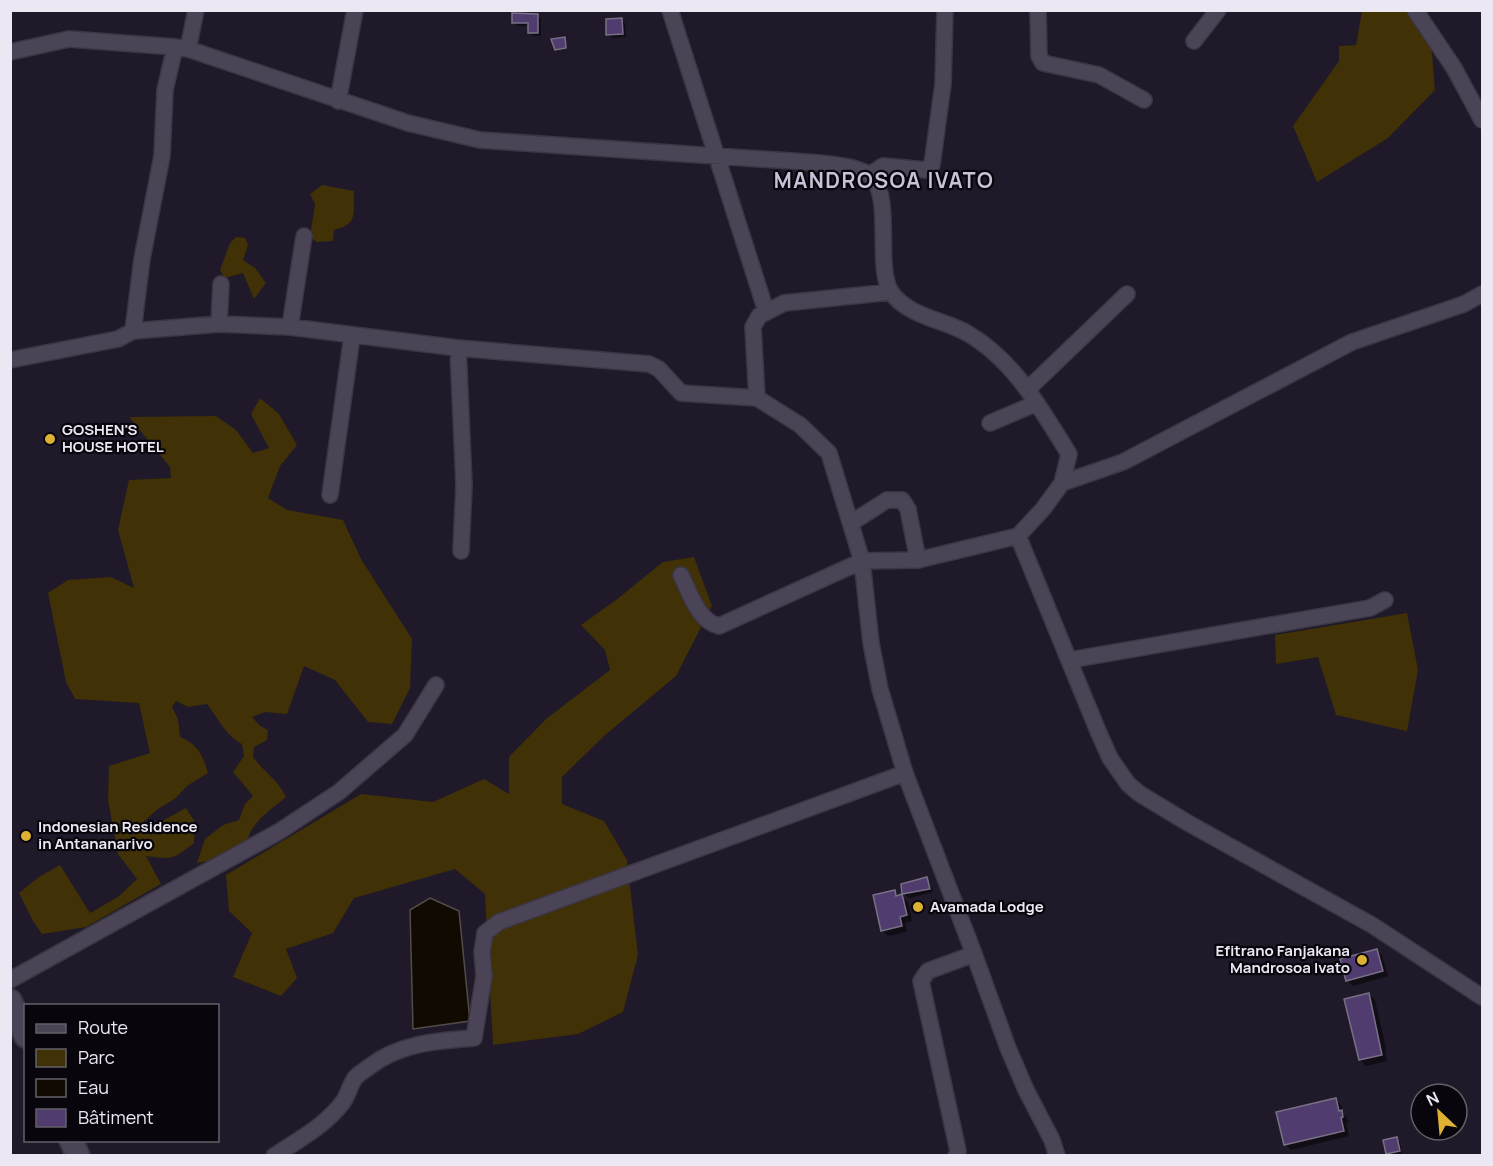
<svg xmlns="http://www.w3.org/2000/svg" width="1493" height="1166" viewBox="0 0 1493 1166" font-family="Manrope,sans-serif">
	<rect width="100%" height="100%" fill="#1f1929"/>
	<path fill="#403106" d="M 1362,11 L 1417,11 L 1430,29 L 1435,90 L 1388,138 L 1317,182 L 1293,126 L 1339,61 L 1339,46 L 1356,45 Z
		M 322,185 L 354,191 C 353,213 359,224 334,230 L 333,241 L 317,242 L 310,237 L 315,204 L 310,194 Z
		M 236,237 L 245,238 L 248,245 L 243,260 L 255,268 L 266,283 L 254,299 L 243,273 L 225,278 L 220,270 L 230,243 Z
		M 260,398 L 279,414 L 297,445 L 280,466 L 268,498 L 287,510 L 343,520 L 361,559 L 412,639 L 410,688 L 392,724 L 368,722 L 335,680 L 304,666 L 287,714 L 265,712 L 252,717 L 260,726 L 268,730 L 267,740 L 254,747 L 253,757 C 263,771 279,781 286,797 C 270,811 248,823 247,846 L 220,859 L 197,863 L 205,839 L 223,825 L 239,820 L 245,804 L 253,796 L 233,772 L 244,756 L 242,744 C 227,737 217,717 207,704 L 188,707 L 176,701 L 172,707 L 178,719 L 180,737 C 198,744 203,756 208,773 L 187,786 L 176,798 L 158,809 L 141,824 L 146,832 L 152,834 L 162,821 L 186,808 L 195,822 L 194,843 C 174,859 172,860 146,856 L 161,884 L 86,927 L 42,934 L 33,921 L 19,893 L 39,877 L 60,865 L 90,913 L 118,897 L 137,879 L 118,854 L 108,800 L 109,766 L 150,753 L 139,703 L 75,699 L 66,682 L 48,593 L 68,580 L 111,577 L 134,588 L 118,530 L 129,480 L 171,478 L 170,467 L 129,417 L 216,416 L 236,430 L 253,453 L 269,448 L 251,414 Z
		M 694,557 L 712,606 L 676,676 L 604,736 L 562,777 L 562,804 L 604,821 L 627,860 L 638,955 L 623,1012 L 578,1034 L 493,1045 L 485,894 L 455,869 L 354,898 L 333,933 L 286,949 L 297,978 L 281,996 L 233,977 L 252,933 L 229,911 L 226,875 L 361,794 L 433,802 L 484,779 L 509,794 L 509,757 L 546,719 L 610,670 L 605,650 L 581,625 L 616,600 L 663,562 Z
		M 1407,613 L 1418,670 L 1407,731 L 1336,715 L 1318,657 L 1276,664 L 1275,635 Z"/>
	<path fill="#110a00" stroke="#524c49" stroke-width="1.5" d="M 430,898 L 459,911 L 470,1021 L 413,1029 L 410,910 Z"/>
	<path fill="#0007" d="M 538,16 L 541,19 L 541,36 L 533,36 L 529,32 L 530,26 L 517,26 L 514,22 Z
		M 621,20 L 625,23 L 626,37 L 612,38 L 608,34 Z
		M 927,879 L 930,883 L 933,892 L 909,898 L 905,895 L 903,885 Z
		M 894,892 L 908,902 L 912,921 L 905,923 L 907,932 L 888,936 L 882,930 Z
		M 1377,950 L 1382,956 L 1388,976 L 1353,986 L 1347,980 Z
		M 1369,994 L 1375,1000 L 1386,1048 L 1385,1052 L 1387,1061 L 1366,1066 L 1360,1060 Z
		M 1457,1095 L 1463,1113 L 1457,1115 Z
		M 1336,1100 L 1342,1106 L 1344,1115 L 1347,1118 L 1348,1123 L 1346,1123 L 1349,1136 L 1291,1150 L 1285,1144 Z
		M 1396,1139 L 1400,1142 L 1402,1155 L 1389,1156 L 1387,1154 Z"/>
	<path fill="#503c6f" stroke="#787185" stroke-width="1.5" d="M 512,13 L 538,14 L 538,33 L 528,33 L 528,23 L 512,23 Z
		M 622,18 L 623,34 L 606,35 L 606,19 Z
		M 565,37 L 566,48 L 555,50 L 551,39 Z
		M 927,877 L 930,889 L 902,894 L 901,884 Z
		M 895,890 L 896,896 L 902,894 L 907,915 L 900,917 L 902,926 L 881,931 L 873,895 Z
		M 1377,949 L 1383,971 L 1346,981 L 1340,959 Z
		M 1369,993 L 1382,1055 L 1359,1060 L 1344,999 Z
		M 1336,1098 L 1339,1111 L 1342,1110 L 1343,1117 L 1341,1118 L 1344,1131 L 1284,1145 L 1276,1112 Z
		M 1397,1137 L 1400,1151 L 1386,1154 L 1383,1140 Z"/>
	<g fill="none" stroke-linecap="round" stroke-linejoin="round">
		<g stroke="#3b3643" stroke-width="18">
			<path id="minor" d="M 670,10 L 766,311
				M 1038,10 L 1039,56 L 1043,63 L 1099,75 L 1144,100
				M 1415,10 L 1454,68 L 1482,120
				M 1194,41 L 1218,10
				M 188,49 L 196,10
				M 10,52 L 69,39 L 175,47 L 188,49 L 408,123 L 480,140 L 820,163 C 835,165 854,166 868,174 C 895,191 874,266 891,292 C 907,316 944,320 967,333 C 1014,360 1041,409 1069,454 L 1062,483 L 1043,509 L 1018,536 L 1098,731 L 1110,758 L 1128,784 L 1140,794 L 1188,823 L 1372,925 L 1482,997
				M 338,101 L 355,10
				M 870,175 L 883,166 L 926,170 L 932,165 L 943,84 L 945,10
				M 219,324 L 221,284
				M 290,327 L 304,236
				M 133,331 L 142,259 L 162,156 L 165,90 L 175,47
				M 458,348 L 464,485 L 461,551
				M 10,360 L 118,339 L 133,331 L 219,324 L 290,327 L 458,348 L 649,364 L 659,369 L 681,393 L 757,398 L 800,425 L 829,453 L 862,561 L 918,560 L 1018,536
				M 1028,389 L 1127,294
				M 757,398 L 753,327 L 759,316 L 784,303 L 891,292
				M 990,423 L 1037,403
				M 1062,483 L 1123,462 L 1352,342 L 1464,304 L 1482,294
				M 330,495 L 352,336
				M 851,523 L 887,500 L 902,500 L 908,509 L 918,560
				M 1070,660 L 1370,608 L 1385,600
				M 905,773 L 974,954 L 1008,1048 L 1026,1090 L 1052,1140 L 1057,1156
				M 10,980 L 280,831 L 339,792 L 405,735 L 436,685
				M 274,1156 C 298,1140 325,1126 343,1102 C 348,1095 350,1085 355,1078 C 358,1074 365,1070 369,1067 C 400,1043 436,1041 474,1038 L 484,976 L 482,952 L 485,933 L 499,922 L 905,773 L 880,689 L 871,643 L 862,561 L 719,626 C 698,621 690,593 681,575
				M 956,1156 L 958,1151 L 921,981 L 928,971 L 974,954"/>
		</g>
		<g stroke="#3b3643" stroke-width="26">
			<path id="secondary" d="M 10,1001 L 26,1036
				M 71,1140 L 78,1156"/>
		</g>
		<use href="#minor" stroke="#4b4457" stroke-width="15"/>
		<use href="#secondary" stroke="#4b4457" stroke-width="22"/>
	</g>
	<g fill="#deb133" stroke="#08060c" stroke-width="2">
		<circle cx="50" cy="439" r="6"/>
		<circle cx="26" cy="836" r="6"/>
		<circle cx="918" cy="907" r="6"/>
		<circle cx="1362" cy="960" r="6"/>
	</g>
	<g text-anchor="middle" stroke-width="4.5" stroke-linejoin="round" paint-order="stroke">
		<g font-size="15" font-weight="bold" fill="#ebe7f3" stroke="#08060c" text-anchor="start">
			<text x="62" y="435">GOSHEN'S<tspan x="62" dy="17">HOUSE HOTEL</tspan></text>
			<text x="38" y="832">Indonesian Residence<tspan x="38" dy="17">in Antananarivo</tspan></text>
			<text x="930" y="912">Avamada Lodge</text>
			<text x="1350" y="956" text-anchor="end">Efitrano Fanjakana<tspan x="1350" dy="17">Mandrosoa Ivato</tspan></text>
		</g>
		<g font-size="21" font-weight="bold" letter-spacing="1.5" fill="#c8c1d7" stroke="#08060c">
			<text x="884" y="188">MANDROSOA IVATO</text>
		</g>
	</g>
	<rect width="1493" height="1166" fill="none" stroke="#ebe7f3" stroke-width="24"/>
	<rect x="24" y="1004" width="195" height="138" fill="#08060c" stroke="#636068" stroke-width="1.5"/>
	<rect x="36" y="1024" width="30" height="9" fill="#4b4457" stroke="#636068" stroke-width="1.5"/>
	<text x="78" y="1034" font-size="18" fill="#ebe7f3">Route</text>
	<rect x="36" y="1049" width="30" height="18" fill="#403106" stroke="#636068" stroke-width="1.5"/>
	<text x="78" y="1064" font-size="18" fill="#ebe7f3">Parc</text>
	<rect x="36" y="1079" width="30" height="18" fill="#110a00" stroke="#636068" stroke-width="1.5"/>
	<text x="78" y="1094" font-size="18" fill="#ebe7f3">Eau</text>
	<rect x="36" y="1109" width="30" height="18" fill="#503c6f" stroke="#636068" stroke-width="1.5"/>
	<text x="78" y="1124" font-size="18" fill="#ebe7f3">Bâtiment</text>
	<g transform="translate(1439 1112) rotate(334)"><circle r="28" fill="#08060c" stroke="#636068" stroke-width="1.5"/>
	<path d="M0-4.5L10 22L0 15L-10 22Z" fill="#deb133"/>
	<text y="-9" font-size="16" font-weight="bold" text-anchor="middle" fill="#ebe7f3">N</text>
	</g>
</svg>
